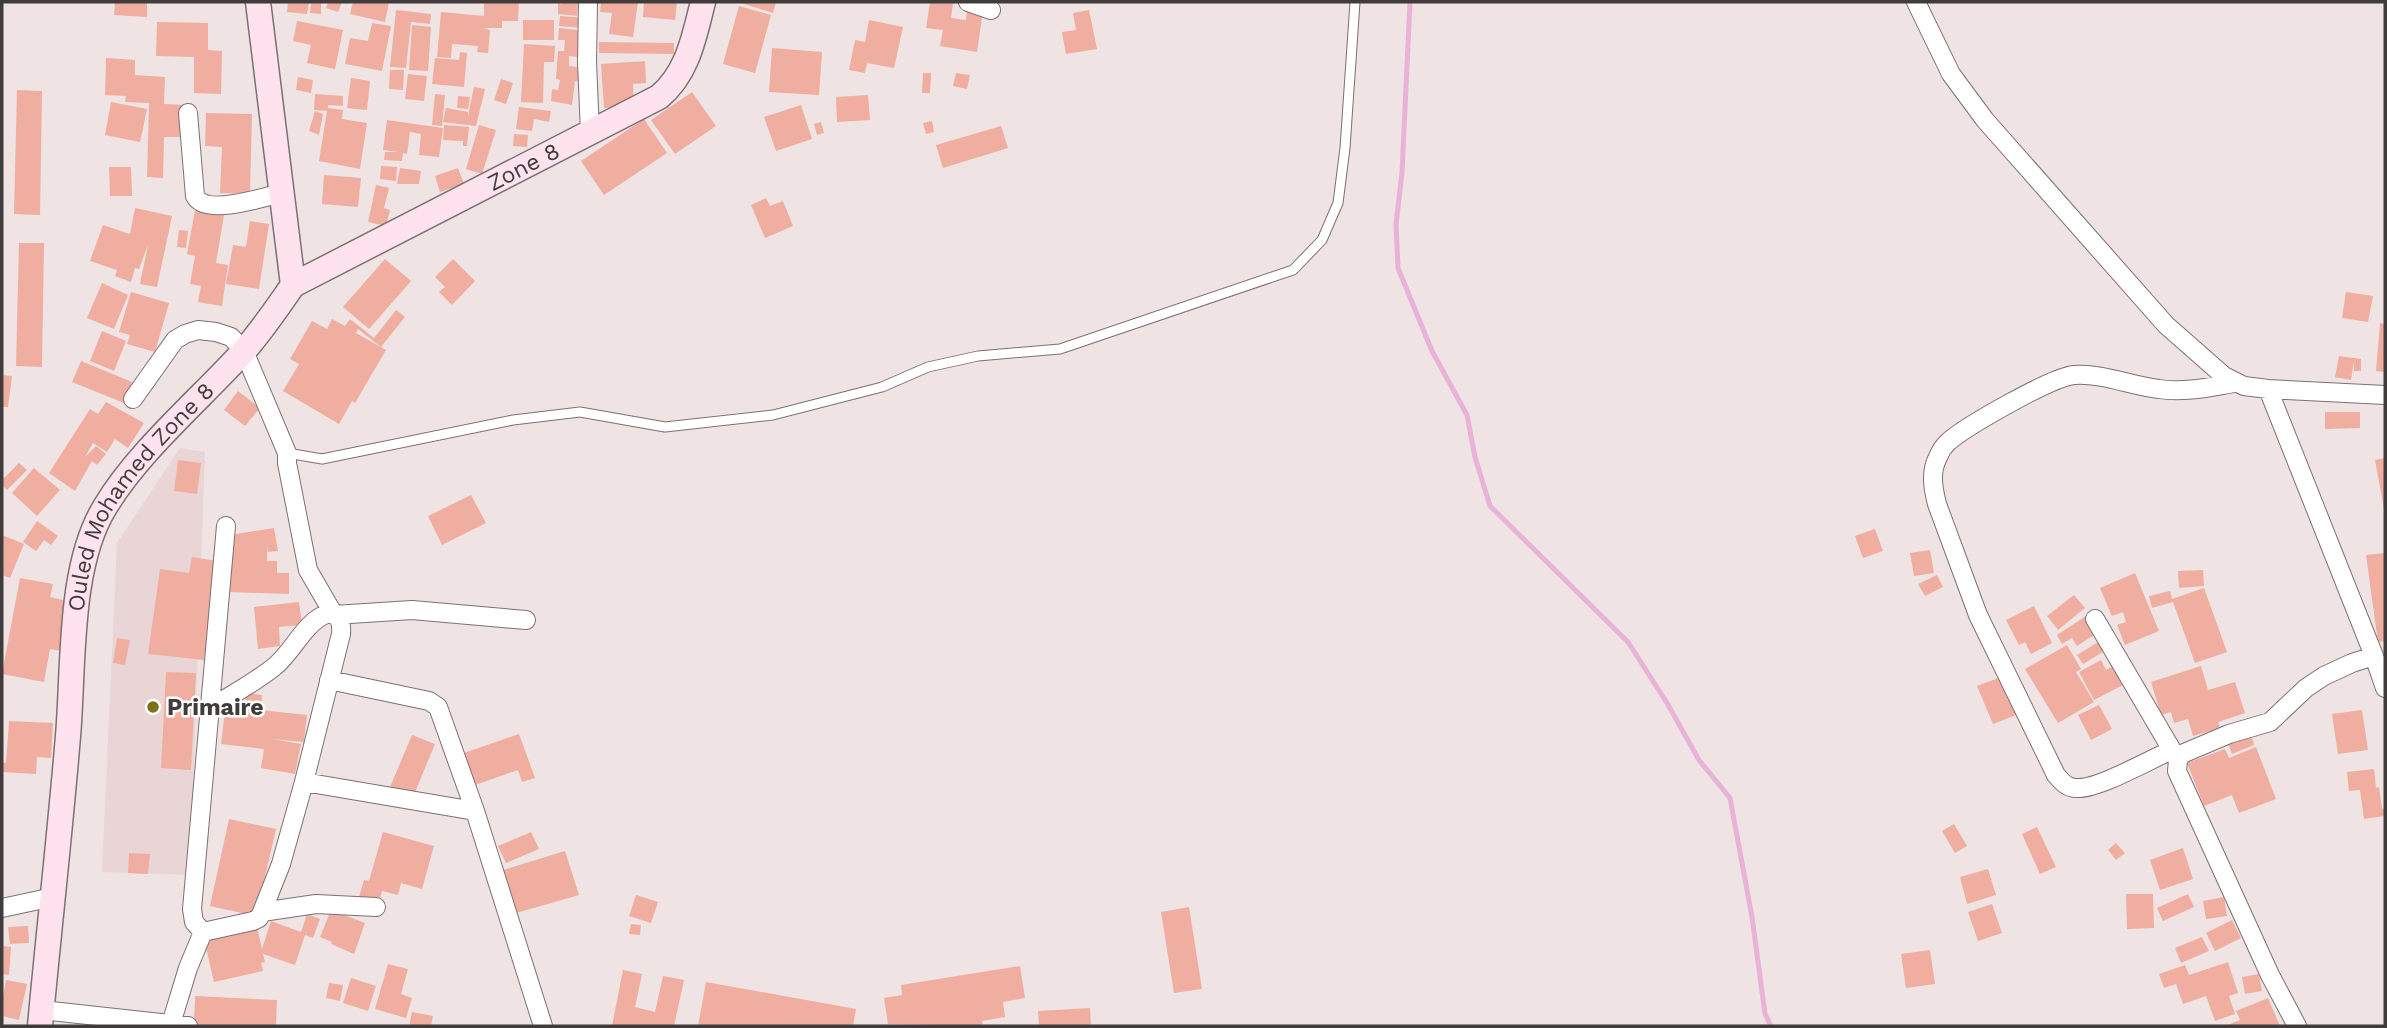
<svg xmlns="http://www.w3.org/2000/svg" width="2387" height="1028" viewBox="0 0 2387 1028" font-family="'Work Sans',sans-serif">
	<rect width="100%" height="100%" fill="#efe3e3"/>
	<path fill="#ead5d6" d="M 180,448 L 205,452 L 190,875 L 102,872 L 117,543 Z"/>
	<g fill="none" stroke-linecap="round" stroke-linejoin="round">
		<path stroke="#e8b2d9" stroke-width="5" d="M 1410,2 L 1402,173 L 1396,224 L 1398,268 L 1432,351 L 1467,415 L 1475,457 L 1490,506 L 1628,642 L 1667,703 L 1699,760 L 1730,798 L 1752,917 L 1765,1014 L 1771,1026"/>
	</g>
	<path fill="#f0aea1" d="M 115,2 L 147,2 L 147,17 L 114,15 Z
		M 288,2 L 309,2 L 307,14 L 287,12 Z
		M 311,2 L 321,2 L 321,14 L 310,13 Z
		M 328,2 L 342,2 L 338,12 L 326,8 Z
		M 353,2 L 389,2 L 385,22 L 350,14 Z
		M 484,2 L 519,2 L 518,21 L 502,21 L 502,28 L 483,28 L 490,30 L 488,53 L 477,52 L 478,46 L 452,44 L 451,58 L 437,57 L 441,12 L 484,16 Z
		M 563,2 L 578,2 L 577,16 L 558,14 L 558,3 L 562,4 Z
		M 601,2 L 638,2 L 633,37 L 609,34 L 612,13 L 600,12 Z
		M 644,2 L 677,2 L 675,20 L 643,17 Z
		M 738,2 L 776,2 L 773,13 Z
		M 930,2 L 953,3 L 951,18 L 966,20 L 967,9 L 983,11 L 977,52 L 940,46 L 943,30 L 926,28 Z
		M 739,6 L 771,15 L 755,73 L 723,64 Z
		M 396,10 L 431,14 L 430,24 L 411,22 L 406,68 L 390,67 Z
		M 1089,10 L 1097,49 L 1066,54 L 1062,32 L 1076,30 L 1073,13 Z
		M 560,16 L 586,18 L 585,28 L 559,26 Z
		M 523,20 L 554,20 L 554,40 L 523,40 Z
		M 869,20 L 903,27 L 894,68 L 867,63 L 865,73 L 849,70 L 855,40 L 865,42 Z
		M 297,21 L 343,30 L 335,69 L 307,63 L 311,45 L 293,41 Z
		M 157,22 L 208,23 L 208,50 L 222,51 L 221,94 L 194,93 L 194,57 L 156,56 Z
		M 372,23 L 391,26 L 382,71 L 345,64 L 350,38 L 368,41 Z
		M 412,25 L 431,27 L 428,71 L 409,70 Z
		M 559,28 L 586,31 L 585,58 L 569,56 L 569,66 L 586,68 L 586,82 L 575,81 L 572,105 L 551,101 L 552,89 L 558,90 L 560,80 L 556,79 L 558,51 L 564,51 L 565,40 L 558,40 Z
		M 599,42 L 674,43 L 674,54 L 599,53 Z
		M 524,44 L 555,46 L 554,62 L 544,62 L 543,103 L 521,102 Z
		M 772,48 L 822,52 L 819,95 L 769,92 Z
		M 460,52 L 467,53 L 464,87 L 432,84 L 435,58 L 459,60 Z
		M 106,58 L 135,60 L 135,75 L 165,77 L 164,104 L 185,105 L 184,137 L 164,137 L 163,178 L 147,177 L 149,103 L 125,102 L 126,96 L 105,95 Z
		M 645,61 L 646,83 L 633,84 L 634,106 L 604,108 L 601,64 Z
		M 390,70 L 404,70 L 403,90 L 389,89 Z
		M 923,73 L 931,73 L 930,93 L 922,93 Z
		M 956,73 L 970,75 L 967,89 L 953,86 Z
		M 408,74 L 427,76 L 424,101 L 405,99 Z
		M 298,77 L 313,80 L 311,93 L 296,90 Z
		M 351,78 L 370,81 L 367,110 L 347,108 Z
		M 501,79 L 513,83 L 506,104 L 494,100 Z
		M 474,87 L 485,89 L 476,126 L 443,122 L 446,108 L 468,112 L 468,116 Z
		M 17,90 L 42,91 L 40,215 L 14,214 Z
		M 692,92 L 716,126 L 675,154 L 651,120 Z
		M 315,94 L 343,96 L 343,106 L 328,105 L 328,108 L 343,110 L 342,119 L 367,123 L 360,169 L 319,161 L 327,111 L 314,110 Z
		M 435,94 L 445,95 L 442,126 L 432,125 Z
		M 868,95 L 870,120 L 837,122 L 836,97 Z
		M 458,96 L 470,97 L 468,109 L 457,108 Z
		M 111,102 L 147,109 L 140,142 L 105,135 Z
		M 801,105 L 812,139 L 776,151 L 764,117 Z
		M 519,107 L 551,111 L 549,122 L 534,119 L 532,131 L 516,129 Z
		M 315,111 L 323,114 L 319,135 L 309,131 Z
		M 206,113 L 252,114 L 250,194 L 220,193 L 222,147 L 205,146 Z
		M 644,119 L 667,153 L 604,195 L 581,161 Z
		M 387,120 L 443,128 L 439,157 L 419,155 L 421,134 L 410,132 L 407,154 L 403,153 L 402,161 L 384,160 L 385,152 L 399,152 L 383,150 Z
		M 932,121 L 934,132 L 926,134 L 923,123 Z
		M 821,122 L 824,133 L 817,135 L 814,124 Z
		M 444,125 L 469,127 L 467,146 L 463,146 L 463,141 L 443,140 Z
		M 479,125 L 496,130 L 482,174 L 466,169 Z
		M 1001,126 L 1008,148 L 943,168 L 936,145 Z
		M 514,134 L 528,135 L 527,147 L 513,146 Z
		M 381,166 L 397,167 L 396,181 L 380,179 Z
		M 109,167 L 131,167 L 132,196 L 110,196 Z
		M 400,168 L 421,171 L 419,184 L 397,184 Z
		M 458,168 L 464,184 L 440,192 L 435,176 Z
		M 324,175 L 361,178 L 358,207 L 322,204 Z
		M 376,185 L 389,188 L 384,208 L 390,210 L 386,226 L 368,222 Z
		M 766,198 L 770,206 L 783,201 L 793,226 L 765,238 L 751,205 Z
		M 135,208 L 172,216 L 157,287 L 140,284 L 148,245 L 139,269 L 135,268 L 131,282 L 115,276 L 117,270 L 90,261 L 103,225 L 130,234 Z
		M 195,210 L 224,215 L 216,263 L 228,265 L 222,306 L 198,302 L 201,286 L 190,284 L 195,256 L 187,254 Z
		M 250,221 L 269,224 L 259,289 L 226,284 L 233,245 L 246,247 Z
		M 179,230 L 188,231 L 186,248 L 177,247 Z
		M 19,243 L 44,243 L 42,367 L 16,366 Z
		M 385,259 L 411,281 L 369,329 L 343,307 Z
		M 453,259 L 475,281 L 452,305 L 439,292 L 445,287 L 435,277 Z
		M 102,283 L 128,295 L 114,329 L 87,318 Z
		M 131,292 L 169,303 L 155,352 L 127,344 L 130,335 L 119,332 Z
		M 2346,292 L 2373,296 L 2368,322 L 2342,318 Z
		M 396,310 L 405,317 L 381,347 L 358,329 L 356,333 L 386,350 L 355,403 L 352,401 L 339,424 L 283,391 L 299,364 L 290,359 L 312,321 L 327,329 L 332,319 L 345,326 L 350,319 L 374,338 Z
		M 2380,323 L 2385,324 L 2385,372 L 2376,371 Z
		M 102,331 L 126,341 L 114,371 L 90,361 Z
		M 2339,356 L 2361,359 L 2361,371 L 2354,371 L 2354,361 L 2351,380 L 2335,377 Z
		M 81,361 L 132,382 L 124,403 L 72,382 Z
		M 2,375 L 12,376 L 8,407 L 2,407 Z
		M 238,391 L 260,408 L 245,426 L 224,410 Z
		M 106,402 L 144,423 L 128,448 L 115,439 L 107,452 L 93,443 L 85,457 L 96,446 L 106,454 L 97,465 L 92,461 L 75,491 L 49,473 L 90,409 L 98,414 Z
		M 2325,412 L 2360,412 L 2360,428 L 2325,429 Z
		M 2385,458 L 2385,509 L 2384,509 L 2375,460 Z
		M 178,460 L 201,463 L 197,494 L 174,491 Z
		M 19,463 L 27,470 L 7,490 L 2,485 L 2,480 Z
		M 34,468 L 60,490 L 37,516 L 12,493 Z
		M 471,495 L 486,523 L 442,545 L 428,516 Z
		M 37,521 L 58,536 L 51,545 L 44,540 L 36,551 L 23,542 Z
		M 274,528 L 278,551 L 268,552 L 267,545 L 267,561 L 277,561 L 277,573 L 289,573 L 289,594 L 229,592 L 230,535 Z
		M 1875,529 L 1883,551 L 1863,558 L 1855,536 Z
		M 2,535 L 24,544 L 10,578 L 2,575 Z
		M 1930,550 L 1934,573 L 1914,576 L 1910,553 Z
		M 2385,553 L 2385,641 L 2378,642 L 2366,555 Z
		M 192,557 L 217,561 L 204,660 L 148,654 L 160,569 L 189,573 Z
		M 2203,570 L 2204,586 L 2179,588 L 2178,571 Z
		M 2135,573 L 2159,631 L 2125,645 L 2117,625 L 2126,622 L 2123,612 L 2112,616 L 2100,588 Z
		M 1937,575 L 1943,587 L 1925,596 L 1918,584 Z
		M 20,578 L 53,584 L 50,597 L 72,602 L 62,651 L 50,649 L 44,682 L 2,674 Z
		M 2204,588 L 2227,652 L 2195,663 L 2173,602 L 2152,608 L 2149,596 L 2170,591 L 2172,599 Z
		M 2074,595 L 2085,608 L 2058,630 L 2047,616 Z
		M 299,602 L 302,625 L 279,627 L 280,646 L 258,649 L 254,607 Z
		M 2034,606 L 2052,643 L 2031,654 L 2025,642 L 2019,645 L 2006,620 Z
		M 2086,616 L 2097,633 L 2077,646 L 2072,638 L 2062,644 L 2057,635 Z
		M 117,638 L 130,640 L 125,665 L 113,663 Z
		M 2100,641 L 2106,650 L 2083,664 L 2077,655 Z
		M 2067,645 L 2081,669 L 2076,672 L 2094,702 L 2058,723 L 2025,669 Z
		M 2101,660 L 2106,670 L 2115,665 L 2125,684 L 2094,700 L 2079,672 Z
		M 2201,666 L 2208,690 L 2235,682 L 2245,713 L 2218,722 L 2220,728 L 2193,736 L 2188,719 L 2174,723 L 2171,712 L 2161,715 L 2151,682 Z
		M 166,672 L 196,673 L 191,770 L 161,768 Z
		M 2001,677 L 2016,715 L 1993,724 L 1977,686 Z
		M 246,693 L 262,695 L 261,710 L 307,715 L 304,742 L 272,739 L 301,744 L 295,774 L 261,768 L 264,749 L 221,744 L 226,703 L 245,705 Z
		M 2099,705 L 2112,729 L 2091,740 L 2078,715 Z
		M 2362,710 L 2368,750 L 2338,754 L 2332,714 Z
		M 9,721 L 53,723 L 51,758 L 37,757 L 36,774 L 2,772 L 2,762 L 6,763 Z
		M 519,734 L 535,778 L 522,782 L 518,770 L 475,785 L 464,753 Z
		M 2251,734 L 2254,745 L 2232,754 L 2228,743 Z
		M 412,735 L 435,744 L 413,797 L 390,787 Z
		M 2256,747 L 2276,799 L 2239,813 L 2232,795 L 2204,806 L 2187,763 L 2225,749 L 2229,758 Z
		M 2374,769 L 2376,788 L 2379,787 L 2382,809 L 2385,808 L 2385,816 L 2364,819 L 2360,790 L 2349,791 L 2347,772 Z
		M 229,819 L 276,829 L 256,916 L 210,906 Z
		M 1954,824 L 1967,846 L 1955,853 L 1942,831 Z
		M 2037,827 L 2056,867 L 2040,874 L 2022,834 Z
		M 383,832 L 434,846 L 422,889 L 401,883 L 398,895 L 382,891 L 379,902 L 359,897 L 364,880 L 369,881 Z
		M 531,832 L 539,849 L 506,863 L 498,846 Z
		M 2116,843 L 2125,853 L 2116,860 L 2108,850 Z
		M 2183,848 L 2193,879 L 2160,890 L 2150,860 Z
		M 565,851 L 579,895 L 516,913 L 503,870 Z
		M 129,853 L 150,854 L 148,874 L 128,873 Z
		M 1988,869 L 1996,895 L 1967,904 L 1960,877 Z
		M 2126,894 L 2153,894 L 2154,928 L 2127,929 Z
		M 2188,894 L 2194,907 L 2163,921 L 2157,908 Z
		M 636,895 L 658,902 L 651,923 L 629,916 Z
		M 2224,897 L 2227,916 L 2206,919 L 2203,901 Z
		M 1992,904 L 2002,933 L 1978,941 L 1968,912 Z
		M 1189,907 L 1202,989 L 1174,993 L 1161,912 Z
		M 331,910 L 365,923 L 354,954 L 331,944 L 332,942 L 320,937 Z
		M 307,914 L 320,919 L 313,938 L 305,935 L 295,965 L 263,954 L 265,962 L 261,963 L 263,971 L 214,982 L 204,939 L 257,927 L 262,949 L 271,921 L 301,932 Z
		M 2232,920 L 2241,938 L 2215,951 L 2206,933 Z
		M 631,924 L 641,925 L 640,935 L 629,934 Z
		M 28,926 L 29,943 L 10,944 L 8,927 Z
		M 2202,937 L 2209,951 L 2181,963 L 2175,948 Z
		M 2,946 L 11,947 L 9,975 L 2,974 Z
		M 1930,950 L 1935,984 L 1906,988 L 1901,954 Z
		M 2228,962 L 2238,993 L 2229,996 L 2235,1014 L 2215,1021 L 2206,996 L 2183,1004 L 2176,984 L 2164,988 L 2159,974 L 2185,965 L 2189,975 Z
		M 388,964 L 408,969 L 401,994 L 412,998 L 406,1018 L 375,1009 Z
		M 1020,966 L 1025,998 L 1003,1002 L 1005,1017 L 982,1021 L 983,1026 L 888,1024 L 884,998 L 902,995 L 901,985 Z
		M 623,970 L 642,974 L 635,1007 L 655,1012 L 663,976 L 684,980 L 674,1026 L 612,1026 Z
		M 2259,974 L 2262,991 L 2245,994 L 2242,977 Z
		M 351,978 L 376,986 L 368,1011 L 343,1003 Z
		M 6,980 L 27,984 L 19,1020 L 2,1016 L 2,1003 Z
		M 706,982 L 856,1009 L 853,1026 L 698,1026 Z
		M 329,983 L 343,985 L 340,1001 L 326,998 Z
		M 195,996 L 277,1000 L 276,1026 L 194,1026 Z
		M 2268,998 L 2280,1026 L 2225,1026 L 2240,1020 L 2236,1011 Z
		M 1090,1008 L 1091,1026 L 1039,1026 L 1038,1011 Z
		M 412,1012 L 433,1016 L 431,1026 L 409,1026 Z"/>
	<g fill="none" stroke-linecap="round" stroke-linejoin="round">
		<g stroke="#7c7172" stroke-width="11">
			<path id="lane" d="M 287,453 L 322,459 L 513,420 L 580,412 L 665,427 L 773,415 L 882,387 L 928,367 L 978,356 L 1060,349 L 1293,270 L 1322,240 L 1338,203 L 1345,148 L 1355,2"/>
		</g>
		<g stroke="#7c7172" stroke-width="20">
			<path id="street" d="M 588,2 L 587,62 L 590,133
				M 968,2 L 991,10
				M 1916,2 L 1951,74 L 1985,120 L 2166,325 L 2224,376 L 2244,386 L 2268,389 L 2385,395
				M 188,113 L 195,196 C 205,216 262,198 281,193
				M 2268,389 L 2374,656 L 2352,663 L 2324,676 L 2306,688 L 2270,722 L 2229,734 L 2182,754 L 2178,760 L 2177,771 L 2270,975 L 2297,1026
				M 133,399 L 175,340 L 185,334 L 198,330 L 216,332 L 231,337 L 244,351 L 287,453 L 287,463 L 308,570 L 334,615 L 412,610 L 526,620
				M 2095,619 L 2176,757
				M 2374,656 L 2385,688
				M 329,680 L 429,701 L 438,707 L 475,811
				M 209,709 C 231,695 254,683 274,667 C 292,653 303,625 324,615 C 339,608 342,624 341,634 L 304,782 L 475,811 L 543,1026
				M 2172,750 C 2151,759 2100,788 2079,788 C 2068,789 2063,783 2056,775 L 1978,615 L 1937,504 C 1933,488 1930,472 1938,457 C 1940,452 1943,447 1947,443 C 1964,427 2052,377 2074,375 C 2103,373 2131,386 2159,389 C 2184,393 2210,387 2234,383
				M 2,908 L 53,897
				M 262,912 L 316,904 L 376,907
				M 203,932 L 194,922 L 192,909 L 226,526
				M 42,1010 L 188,1026
				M 171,1024 L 188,968 L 203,932 L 253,921 L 259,918 L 262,912 L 281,864 L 304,782"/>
		</g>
		<g stroke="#7c7172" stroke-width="27">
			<g id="secondary">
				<path id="s1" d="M 293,285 L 659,97 C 688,73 694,37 703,2"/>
				<path id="s2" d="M 40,1026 C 49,929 60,833 68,736 C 74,667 68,567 105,507 C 138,452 198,401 242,353 C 261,332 277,308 293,285 L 258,2"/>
			</g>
		</g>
		<use href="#lane" stroke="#fff" stroke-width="9"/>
		<use href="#street" stroke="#fff" stroke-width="18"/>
		<use href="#secondary" stroke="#fee2ed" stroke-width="24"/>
	</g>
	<circle fill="#7a7214" stroke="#fff" stroke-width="2.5" cx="153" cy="707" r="7"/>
	<g text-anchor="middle" stroke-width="5" stroke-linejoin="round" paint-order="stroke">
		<g font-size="23" fill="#403c3c" stroke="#fff">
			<text dy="8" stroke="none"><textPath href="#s1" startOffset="259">Zone 8</textPath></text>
			<text dy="8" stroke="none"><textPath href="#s2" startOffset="551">Ouled Mohamed Zone 8</textPath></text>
		</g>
		<g font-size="23" font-weight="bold" fill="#403c3c" stroke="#fff" text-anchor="start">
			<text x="167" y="715">Primaire</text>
		</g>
	</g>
	<rect width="2387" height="1028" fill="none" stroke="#403c3c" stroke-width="7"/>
</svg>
